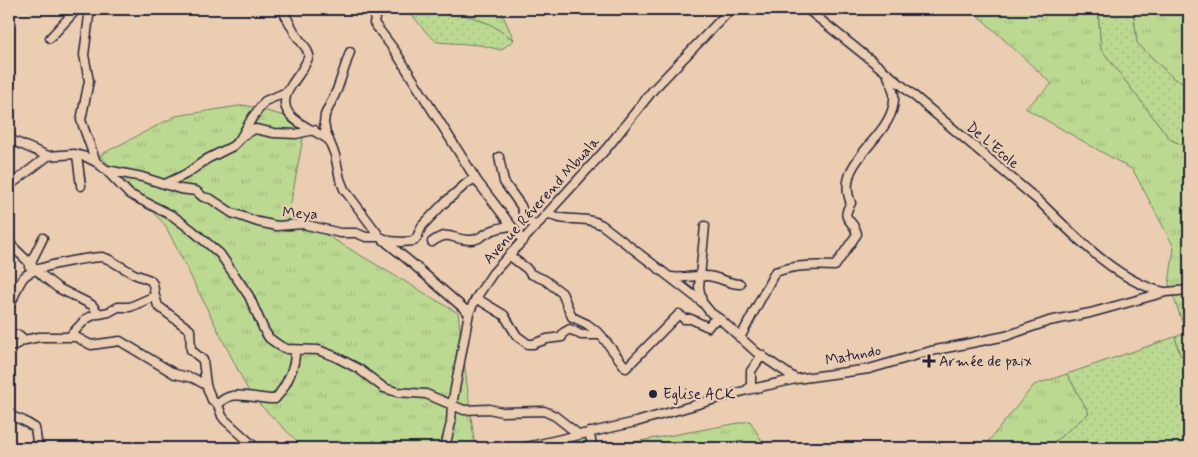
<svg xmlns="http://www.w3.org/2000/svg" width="1198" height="457" viewBox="0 0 1198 457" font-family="Mynerve,sans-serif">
	<defs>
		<pattern id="grass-tufts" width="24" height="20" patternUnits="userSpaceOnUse" patternTransform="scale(1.25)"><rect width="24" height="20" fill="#bcd991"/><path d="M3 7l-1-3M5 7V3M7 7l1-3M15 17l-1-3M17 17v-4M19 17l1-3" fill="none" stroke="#a1ba7e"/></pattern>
		<pattern id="garden-dots" width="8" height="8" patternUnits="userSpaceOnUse" patternTransform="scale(1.25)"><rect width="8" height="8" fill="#bcd991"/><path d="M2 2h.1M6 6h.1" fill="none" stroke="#a1ba7e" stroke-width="1.8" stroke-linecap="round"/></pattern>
	</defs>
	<rect width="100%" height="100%" fill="#ebcdb1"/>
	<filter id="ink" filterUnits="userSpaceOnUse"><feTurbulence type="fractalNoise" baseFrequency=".02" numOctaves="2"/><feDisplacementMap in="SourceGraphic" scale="10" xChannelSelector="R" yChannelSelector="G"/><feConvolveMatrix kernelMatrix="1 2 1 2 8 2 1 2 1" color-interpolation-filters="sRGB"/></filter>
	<g filter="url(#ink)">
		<path fill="url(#grass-tufts)" stroke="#6f7e66" d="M 453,9 L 500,9 L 514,40 L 490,24 L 455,11 Z
			M 971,9 L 1098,9 L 1101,49 L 1170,139 L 1189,148 L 1189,360 L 1180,355 L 1175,337 L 1186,333 L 1169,284 L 1174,247 L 1133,170 L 1025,108 L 1052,84 Z
			M 1133,9 L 1189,9 L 1189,84 L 1174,79 L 1137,43 Z
			M 245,105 L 306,122 L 289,213 L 458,313 L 475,448 L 375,448 L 375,440 L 365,448 L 302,448 L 299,443 L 251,396 L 165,225 L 100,155 L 176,116 Z
			M 1067,374 L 1089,413 L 1047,448 L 988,448 L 987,443 L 1034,385 Z
			M 750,421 L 766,448 L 490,448 L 573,434 L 607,447 Z"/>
		<path fill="url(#garden-dots)" stroke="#6f7e66" d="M 407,9 L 453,9 L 455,11 L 490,24 L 514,40 L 501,50 L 480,45 L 437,42 L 426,32 Z
			M 1098,9 L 1133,9 L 1137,43 L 1174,79 L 1189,84 L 1189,148 L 1170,139 L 1101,49 Z
			M 1175,337 L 1180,355 L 1189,360 L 1189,448 L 1047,448 L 1089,413 L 1067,374 Z"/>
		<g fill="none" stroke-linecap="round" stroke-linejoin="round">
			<g stroke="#22223b" stroke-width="11">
				<path id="street" d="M 87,9 L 89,16 L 84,55 L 89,81 L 81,120 L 96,162
					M 282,9 L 296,35 L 306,48 L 309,55 C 306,67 297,76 291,86 C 270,117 309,126 329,140
					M 377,9 L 374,23 L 395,51 L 477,181 L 523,241
					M 807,9 L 887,73 L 1040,202 C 1073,234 1117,282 1164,292
					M 50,38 L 77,9
					M 350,52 L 337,90 L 325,115 L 324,123 L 326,133 L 335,155 L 340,179 L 344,189 L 380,237 L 414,265 L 469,313
					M 242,136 L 255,129 L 274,133 L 296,134 L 314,130
					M 9,139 L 48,156 L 75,154 L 86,157 L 96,162 L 105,169 L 129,194 L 173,216 L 193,231 L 220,254 L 249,296 L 264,330 L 269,338 L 280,346 L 287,349 L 318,350 L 334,356 L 359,369 L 384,388 L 397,392 L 426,394 L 464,410 L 489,409 L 502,412 L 544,411 L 555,416 L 578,434
					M 77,155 L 81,186
					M 499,157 L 504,182 L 521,206 L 524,216 L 536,227
					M 107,170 L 142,177 L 180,189 L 196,191 L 203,197 L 211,199 L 232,213 L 258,222 L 277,226 L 303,224 L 340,233 L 356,233 L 366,237 L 380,237 L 390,241 L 401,242 L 414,241 L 417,237 L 422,226 L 443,204 L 467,183 L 475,178
					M 165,184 L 186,174 L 207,159 L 233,146 L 240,139 L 252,118 L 265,101 L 287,92
					M 9,186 L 48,156
					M 548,213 C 564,224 582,214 602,225 L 702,302 L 711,313 L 720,319
					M 432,242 C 450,229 451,240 469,240 C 478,241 484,234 491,231 C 497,228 504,227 510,226
					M 9,243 L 44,277 L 58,288 L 92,305 L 99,314 L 109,312 L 118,307 L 130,307 L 155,296
					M 510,256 L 526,268 L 531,274 L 545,280 L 562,293 L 572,317 L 587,324 L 601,335
					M 29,266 L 43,238
					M 671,277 C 682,279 694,275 706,276 C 718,276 728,284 740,284
					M 476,298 L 504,315 L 517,336 L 528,344 L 533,344 L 547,339 L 562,337 L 563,333 L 570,329 L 581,335 L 601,335 L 626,368 L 679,314 L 684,319 L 691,319 L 708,327 L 712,322 L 720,319 L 756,352 L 796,379
					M 702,302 L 699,287 L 705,226
					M 9,307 C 14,298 17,286 23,278 C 32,266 86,258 102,257 L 108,259 L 134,274 L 150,280 L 153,284 L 155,296 L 158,306 L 190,330 L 191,350 L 203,360 L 206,385 L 212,400 L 218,405 L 222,416 L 225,420 L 256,448
					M 9,334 L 19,335 L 25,340
					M 69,337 L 86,319 L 98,313
					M 740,338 L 775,272 C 795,265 814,265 835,266 L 857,234 C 854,218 839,222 851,203 C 832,159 897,137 894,95 C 893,88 891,82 888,76
					M 9,348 L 25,340 L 39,337 L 76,337 L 91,345 L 120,341 L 175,374 L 193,378 L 206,385
					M 747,390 L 751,385 L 751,371 L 762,355
					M 218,405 C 231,387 256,400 275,399 C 286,387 296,366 295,350
					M 9,415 L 24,421 L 35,428 L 38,448
					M 589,432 L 593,448
					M 447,448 L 446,443 L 451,423 L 452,405 L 469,313 L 476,298 L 493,273 L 607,148 L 653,90 L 731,9
					M 522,448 L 636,422 L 747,390 L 796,379 L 869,369 L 931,351 L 1006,336 L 1049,321 L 1090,313 L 1166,292 L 1189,290"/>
			</g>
			<use href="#street" stroke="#ebcdb1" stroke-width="8"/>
		</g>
	</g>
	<g fill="#22223b" stroke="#ebcdb1" stroke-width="2">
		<path d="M926.5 353.5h5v5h5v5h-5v5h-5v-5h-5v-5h5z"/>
		<circle cx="653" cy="394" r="5"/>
	</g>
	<g text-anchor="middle" stroke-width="4.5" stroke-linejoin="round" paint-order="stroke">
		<g font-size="15" fill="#22223b" stroke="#ebcdb1">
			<text transform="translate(993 145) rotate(40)" y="5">De L'Ecole</text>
			<text transform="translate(541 200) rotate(-48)" y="5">Avenue Réverend Mbuala</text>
			<text transform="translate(300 213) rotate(3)" y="5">Meya</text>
			<text transform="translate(853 355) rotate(-11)" y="5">Matundo</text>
		</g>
		<g font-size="15" fill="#22223b" stroke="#ebcdb1" text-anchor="start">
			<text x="939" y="366">Armée de paix</text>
			<text x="663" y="399">Eglise ACK</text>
		</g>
	</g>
	<rect width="1198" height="457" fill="none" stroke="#ebcdb1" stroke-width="30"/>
	<rect x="15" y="15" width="1168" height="427" fill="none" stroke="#22223b" stroke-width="2" filter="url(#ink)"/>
</svg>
